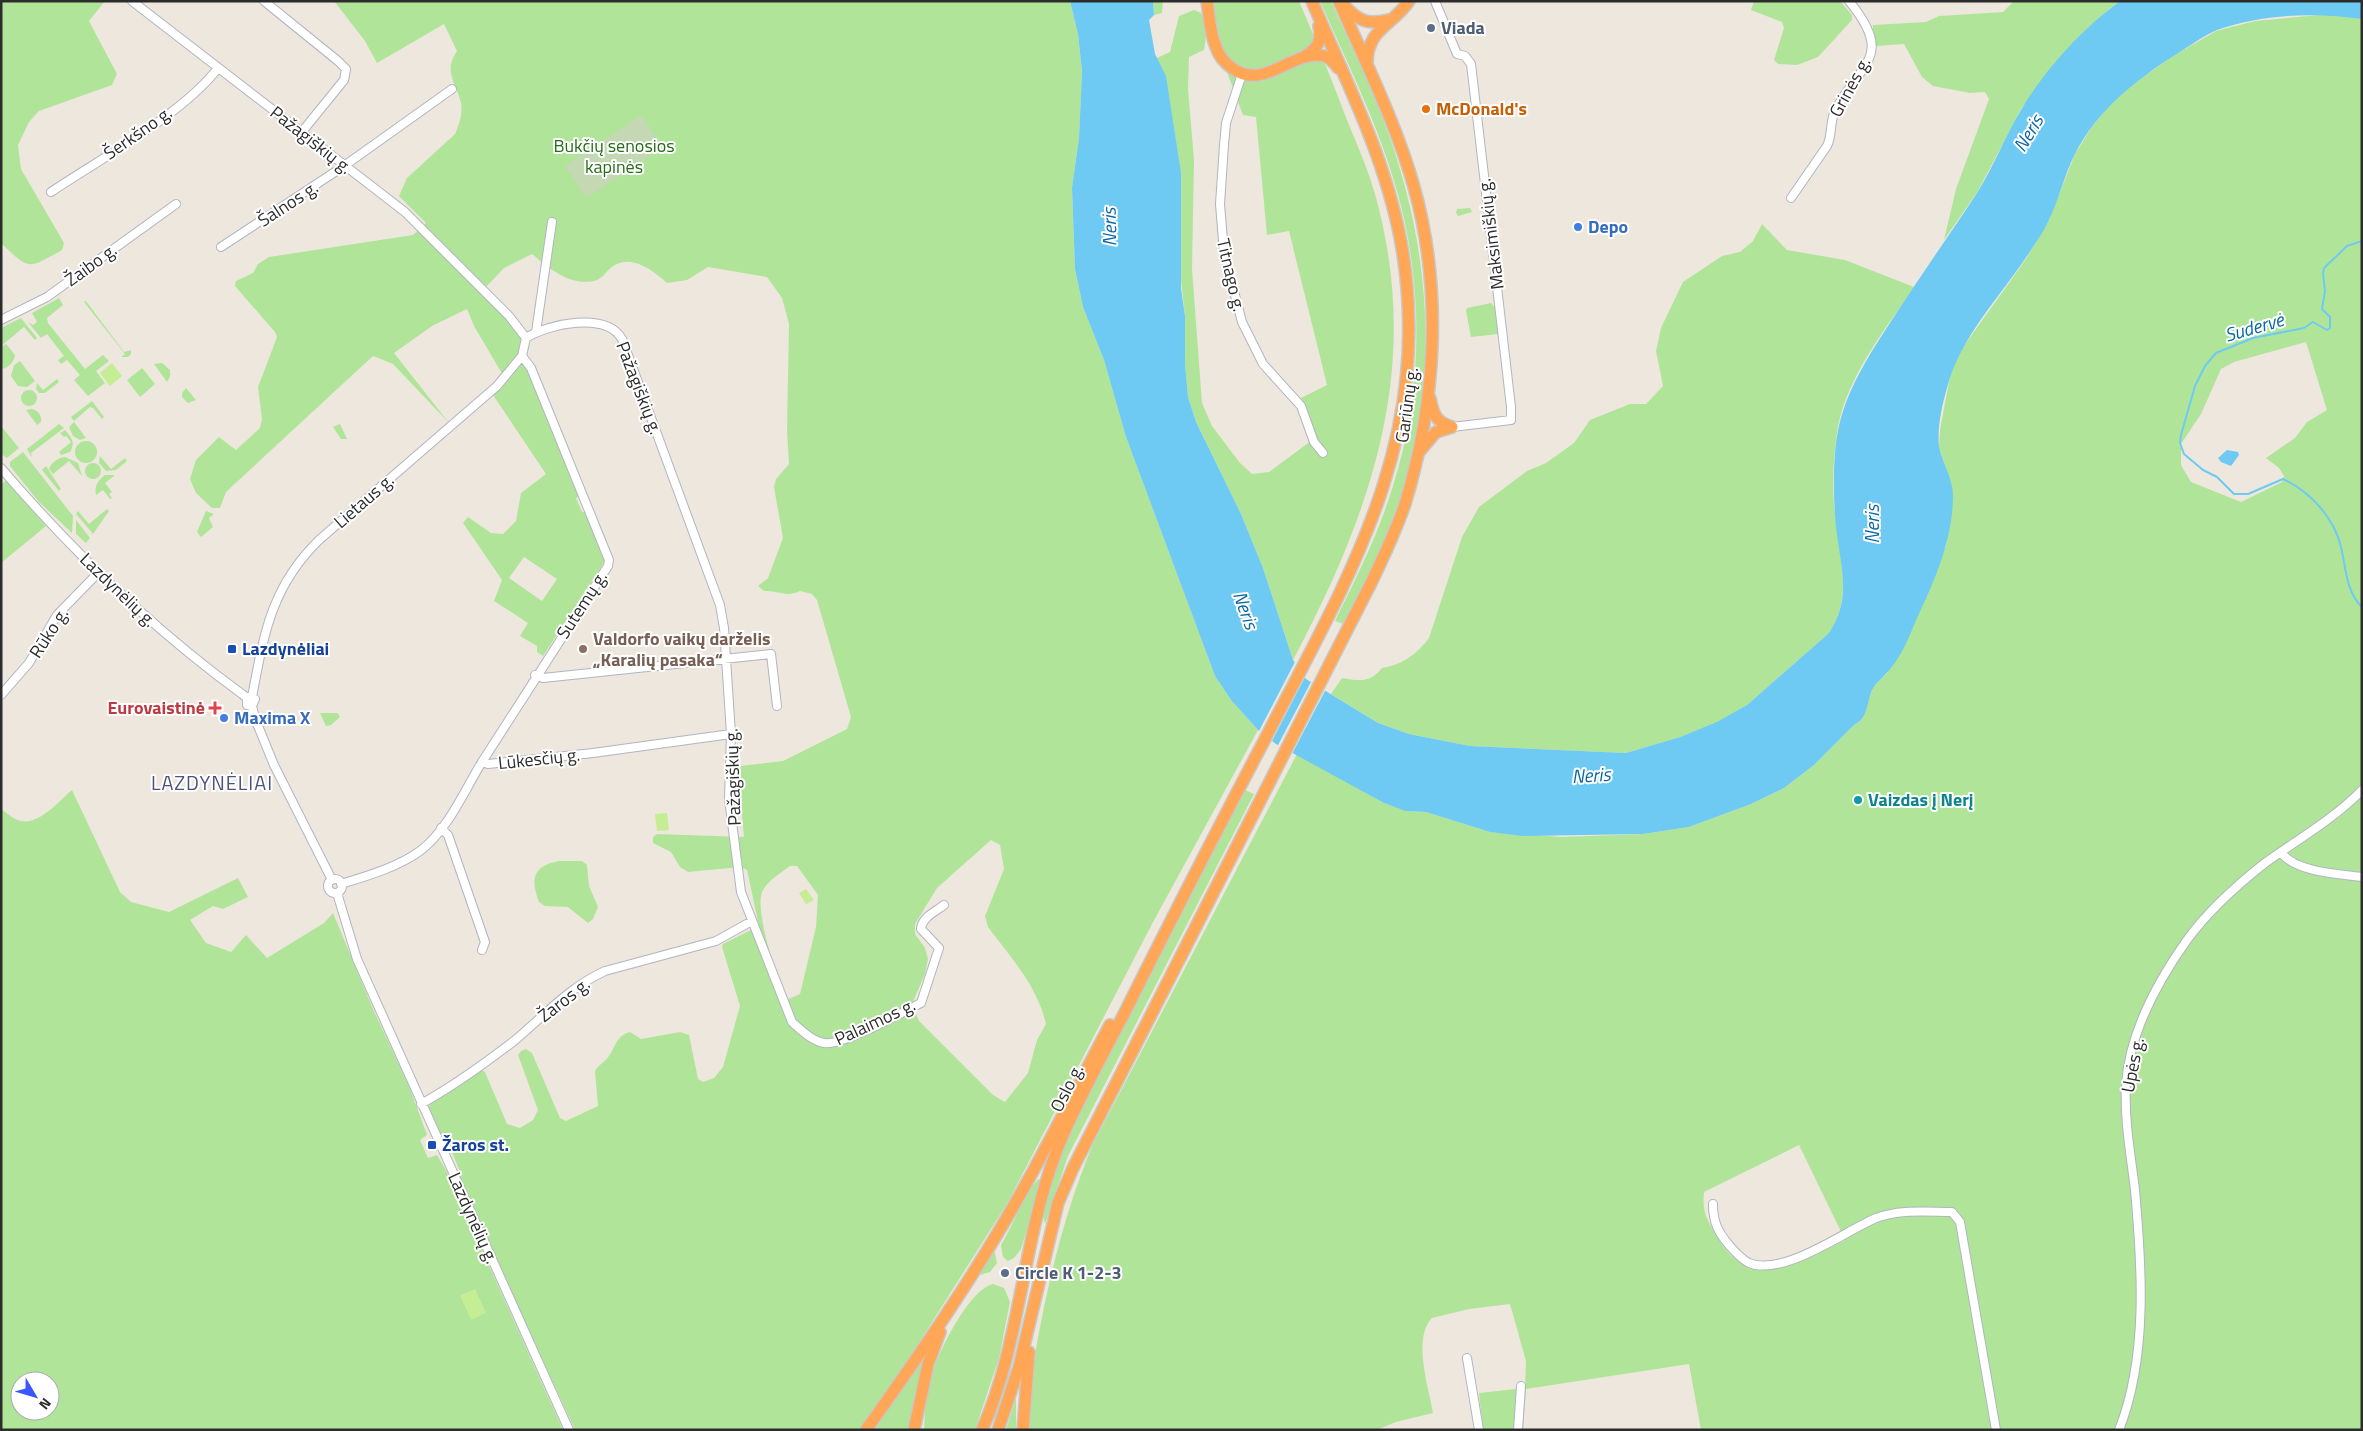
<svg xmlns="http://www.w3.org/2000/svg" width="2363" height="1431" viewBox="0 0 2363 1431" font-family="'Titillium Web',sans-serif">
	<rect width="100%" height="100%" fill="#eee7de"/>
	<path fill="#b0e599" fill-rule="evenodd" d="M 1,1 L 105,1 L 89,21 L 117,74 L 112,85 L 39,111 L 29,122 L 18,145 L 21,169 L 64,243 L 62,250 C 28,269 30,271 1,243 Z
		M 334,1 L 1070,1 L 1078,34 L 1082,73 L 1079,138 L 1072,189 L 1075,269 L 1083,307 L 1104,360 L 1126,437 L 1215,676 L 1231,700 L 1258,730 L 1152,924 L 1008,1202 L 896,1379 L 859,1430 L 575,1430 L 461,1183 L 459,1169 L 449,1145 L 437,1131 L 428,1108 L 432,1102 L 480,1069 L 485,1072 L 507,1124 L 520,1128 L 533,1120 L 538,1110 L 518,1055 L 521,1051 L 526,1049 L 532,1053 L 560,1118 L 566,1121 L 598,1106 L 595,1071 C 598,1065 605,1062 609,1056 C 616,1046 616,1036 630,1032 L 641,1039 L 680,1032 L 689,1035 L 698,1079 L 703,1082 L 714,1078 L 723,1067 L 740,1006 L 722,947 L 723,944 L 759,926 L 747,870 L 741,867 L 688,872 L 680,867 L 671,852 L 653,843 L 653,837 L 657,834 L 744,837 L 738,771 L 740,766 L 783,761 L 847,729 L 851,717 L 817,600 L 812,594 L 800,591 C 787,598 778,590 764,591 L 758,586 L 768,578 L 783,538 L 774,487 L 776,479 L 789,464 L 787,430 L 789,324 L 782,298 L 767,277 L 708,267 L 687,280 L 667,283 C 652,270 631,253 612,267 C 606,271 603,279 594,281 C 569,286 549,268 532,254 L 504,268 L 485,288 L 523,338 L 525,362 L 581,496 L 576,498 L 582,512 L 588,513 L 607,558 L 543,656 L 537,652 L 537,646 L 520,636 L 528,623 L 494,601 L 502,580 L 463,523 L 468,517 L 491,533 L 503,534 L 516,521 L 521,493 L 546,474 L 493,395 L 507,382 L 474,326 L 467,309 L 432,326 L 394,353 L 449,423 L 393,364 L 373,356 L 226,492 L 220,508 L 212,508 L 196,493 L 190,479 L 196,460 L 219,437 L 236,450 L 260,428 L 262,419 L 258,387 L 277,337 L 275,332 L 235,286 L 236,281 L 253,273 L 258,264 L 269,257 L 413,235 L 426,223 L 399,196 L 407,178 L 455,134 C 459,125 463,113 461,103 C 456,82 443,72 457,51 L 444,24 L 377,63 L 365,41 ZM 524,557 L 557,579 L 542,601 L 509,578 ZM 991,840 L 1000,845 L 1004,869 L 985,916 L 988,927 C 1011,958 1037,985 1046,1024 L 1037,1040 L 1028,1073 L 1005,1102 L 993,1095 L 919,1021 L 912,1004 L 925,974 L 928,959 L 925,948 L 915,934 L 915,924 L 937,888 ZM 790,866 L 797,866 L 818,895 L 816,927 L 800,994 L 786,1000 C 777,979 757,917 761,896 C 763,883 781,873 790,866 Z
		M 1153,1 L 1163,1 L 1162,13 L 1154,15 Z
		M 1210,1 L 1299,1 C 1316,41 1332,80 1347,120 C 1357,145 1368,169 1375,194 C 1423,365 1373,509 1293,660 L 1263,568 L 1241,514 L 1196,422 L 1188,397 L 1185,364 L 1185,316 L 1157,58 L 1170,52 L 1179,16 L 1194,10 L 1201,13 L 1207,30 L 1204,50 L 1189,57 L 1188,89 L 1194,160 L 1192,269 L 1202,403 L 1212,426 L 1240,463 L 1252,474 L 1269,472 L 1315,438 L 1301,398 L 1327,385 L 1289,231 L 1267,235 L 1256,117 L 1243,115 L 1218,48 Z
		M 1320,1 L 1331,1 C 1348,40 1368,79 1383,119 C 1434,253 1442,390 1391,525 C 1378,559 1359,591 1343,624 L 1335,621 C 1356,578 1378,535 1392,489 C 1422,397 1424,295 1400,202 C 1382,132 1349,67 1320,1 Z
		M 1754,1 L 1840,1 L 1852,15 L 1852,20 L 1818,57 L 1797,65 L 1778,64 L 1774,60 L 1784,28 L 1782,22 L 1751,10 Z
		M 2014,1 L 2120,1 L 2108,10 L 2057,61 L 2021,109 L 1978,191 L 1944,240 L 1956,189 L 1989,99 L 1985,92 L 1970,93 L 1933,86 L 1922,77 L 1904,44 L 1877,46 L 1873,43 L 1873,25 L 1926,22 L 1939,16 L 2003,12 Z
		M 2330,14 L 2362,19 L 2362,1430 L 1701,1430 L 1689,1364 L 1526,1389 L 1523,1430 L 1483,1430 L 1479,1393 L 1525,1388 L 1526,1361 L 1510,1304 L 1469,1309 L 1432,1318 C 1412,1339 1429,1388 1433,1413 L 1396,1422 L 1376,1430 L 1030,1430 C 1028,1389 1035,1352 1043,1312 C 1055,1254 1070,1199 1093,1144 L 1297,754 L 1384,803 L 1405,811 L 1426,812 L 1490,832 L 1562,837 L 1643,834 L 1689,827 L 1751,804 L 1784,788 L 1814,765 L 1854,725 L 1859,722 L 1874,686 L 1887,673 L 1946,546 L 1953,495 L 1939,446 L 1940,430 L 1951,371 L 1961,350 L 2026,259 L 2048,222 L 2075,154 L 2091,128 L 2107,108 L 2133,84 L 2173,56 L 2216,31 L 2255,21 ZM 2306,342 L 2327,410 L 2307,422 L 2295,438 L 2266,458 L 2279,468 L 2284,476 L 2282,482 L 2241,502 L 2191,482 L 2181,465 L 2181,444 L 2201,414 L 2221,369 L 2234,362 ZM 1799,1145 L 1845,1240 C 1802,1262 1749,1293 1718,1238 C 1707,1219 1702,1215 1704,1192 Z
		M 1470,208 L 1472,212 L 1458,216 L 1456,213 L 1457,209 Z
		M 1762,224 L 1787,250 L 1845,260 L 1914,287 C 1885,330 1848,375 1838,427 C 1834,450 1832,480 1834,503 C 1837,549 1856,592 1829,633 L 1747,705 L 1717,723 L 1680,737 L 1626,753 L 1470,746 L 1409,734 L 1378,723 L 1331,694 L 1342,678 C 1360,681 1370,683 1382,668 C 1402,665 1417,654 1429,638 L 1462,537 L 1479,507 L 1527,471 L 1546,463 L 1574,443 L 1590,420 L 1630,404 L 1646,404 L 1663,386 L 1656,351 L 1661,328 L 1683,282 L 1722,256 L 1740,252 L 1753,241 Z
		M 59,298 L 63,305 L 47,318 L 48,323 L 85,369 L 103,355 L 109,361 L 96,371 L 105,383 L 88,396 L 74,380 L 80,375 L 67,360 L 61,364 L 58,360 L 64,356 L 47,334 L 41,338 L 28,322 L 33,325 L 37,322 L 32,313 Z
		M 86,301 L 124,352 L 131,350 L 131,354 L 128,357 L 121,357 L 125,354 L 84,302 Z
		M 1491,303 L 1497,310 L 1498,334 L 1471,337 L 1466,311 L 1467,308 Z
		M 21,318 L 37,338 L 35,340 L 24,327 L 1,346 L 1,328 Z
		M 6,344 L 15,355 C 14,362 9,368 1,369 L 1,347 Z
		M 20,361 L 35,381 L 27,387 L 18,386 L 11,376 L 14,365 Z
		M 162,363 L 170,370 L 170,377 L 167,382 L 154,364 Z
		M 142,368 L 155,384 L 140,397 L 127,380 Z
		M 57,379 L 59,382 L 45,393 L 39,393 L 36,389 L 37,383 L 43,390 Z
		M 186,388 L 196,400 L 188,403 L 182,397 L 182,393 Z
		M21 398a8 8 0 1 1 16 0a8 8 0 1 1-16 0Z
		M 92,401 L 104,417 L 102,419 L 93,408 L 90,407 L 74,421 L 71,417 Z
		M 32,409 C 39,411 42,416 41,422 L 37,425 L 26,410 Z
		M 74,422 L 86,438 L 80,440 L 73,436 L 69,427 Z
		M 59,424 L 64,428 L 31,453 L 32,458 L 27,449 Z
		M 340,424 L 347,439 L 341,439 L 333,427 Z
		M 1,426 L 19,448 L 7,458 L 1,454 Z
		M 65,430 C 71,437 76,442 70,452 L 61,455 L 59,452 L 71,442 L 66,436 L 64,437 L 60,433 Z
		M75 452a11 11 0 1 1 22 0a11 11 0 1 1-22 0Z
		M 23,452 L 73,516 L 72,533 L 39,502 L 10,466 L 10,462 Z
		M 100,456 L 111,469 L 125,458 L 127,461 L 116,470 L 106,471 L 99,463 Z
		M 65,457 L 78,463 L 82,476 L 69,461 L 53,474 L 49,469 C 52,462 57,458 65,457 Z
		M85 471a8 8 0 1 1 16 0a8 8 0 1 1-16 0Z
		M 46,466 L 61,489 L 59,491 L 42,470 Z
		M 105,475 L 115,475 L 105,483 L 112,492 L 109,494 L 112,498 L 110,499 L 103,490 L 96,495 C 94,486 98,480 105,475 Z
		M 6,480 L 46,526 L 1,563 L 1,485 Z
		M 107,509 L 109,511 L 93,534 L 76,514 L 78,511 L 89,524 Z
		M 206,511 L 214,514 L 209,518 L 213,527 L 201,537 L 197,532 Z
		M 76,520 L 90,538 L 86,543 L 76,534 Z
		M 320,713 L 338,713 L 340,717 L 331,725 L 326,726 Z
		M 72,790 L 120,892 L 131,902 L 169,912 L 238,878 L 248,897 L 223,909 L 213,906 L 190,920 L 206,943 L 231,952 L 246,935 L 267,958 L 324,923 L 333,913 L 373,1009 L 409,1086 L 427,1135 L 420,1140 L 428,1158 L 437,1155 L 447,1172 L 563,1430 L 1,1430 L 1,809 C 7,813 12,818 18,820 C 37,828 60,800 72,790 ZM 20,1381 L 50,1381 L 50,1411 L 20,1411 Z
		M 1245,790 L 1254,794 L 1068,1156 L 1045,1224 C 1037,1200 1074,1126 1085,1101 Z
		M 559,861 L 582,861 L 587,865 L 589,886 L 598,907 L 593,919 L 588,923 L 568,907 L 545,906 L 539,902 C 530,879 533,866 559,861 Z
		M 1039,1179 L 1041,1182 L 1021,1249 L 1014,1258 L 1008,1261 L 1003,1257 L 1001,1245 C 1010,1231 1029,1185 1039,1179 Z
		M 994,1249 L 997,1263 L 990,1272 L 977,1276 Z
		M 993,1284 L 1004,1288 L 1010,1302 L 999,1358 L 975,1430 L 924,1430 C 925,1416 925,1401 928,1388 C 932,1363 968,1289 993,1284 Z
		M 923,1357 L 909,1430 L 870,1430 Z
		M 1016,1398 L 1016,1430 L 1006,1430 Z"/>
	<path fill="#c4d8b4" d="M 641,115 L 663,147 L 586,198 L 565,166 Z"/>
	<path fill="#c4ed94" d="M 112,363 L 122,376 L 110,386 L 100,373 Z
		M 667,813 L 669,830 L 657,831 L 655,814 Z
		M 806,889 L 814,900 L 806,904 L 799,893 Z
		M 475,1289 L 486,1313 L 471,1320 L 460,1295 Z"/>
	<path fill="#6ecaf2" d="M 1070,1 L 1153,1 L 1154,15 L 1149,20 L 1155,54 L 1166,76 L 1181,173 L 1181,288 L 1185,316 L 1185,364 L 1188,397 L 1196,422 L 1241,514 L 1263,568 L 1293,660 L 1306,679 L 1378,723 L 1409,734 L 1470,746 L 1626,753 L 1680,737 L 1717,722 L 1747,705 L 1829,633 C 1851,599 1842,572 1837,535 C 1833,505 1832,455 1839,426 C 1849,383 1874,348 1897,312 C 1923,272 1951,233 1977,193 C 1994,166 2005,136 2021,110 C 2045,69 2082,29 2120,1 L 2362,1 L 2362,19 C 2314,12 2263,14 2217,30 C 2205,35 2194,43 2183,50 C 2141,76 2098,108 2075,154 C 2064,175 2059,200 2048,222 C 2044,231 2038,239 2033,247 C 2004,293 1961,334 1947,388 C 1942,405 1937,428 1939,446 C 1942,463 1954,480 1953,498 C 1952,541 1935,580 1917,618 C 1911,632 1906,646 1898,658 C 1892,668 1884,676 1876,684 C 1865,697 1871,717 1854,725 L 1814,765 L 1784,788 L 1751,804 L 1689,827 L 1643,834 L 1523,836 L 1490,832 L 1426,812 L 1405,811 L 1384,803 L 1276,744 L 1258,730 L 1231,700 L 1215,676 L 1126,437 L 1104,360 L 1083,307 L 1075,269 L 1072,188 L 1079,138 L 1082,72 L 1078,34 Z
		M 2227,450 L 2238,452 L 2239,455 L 2231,466 L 2221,462 L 2218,458 Z"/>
	<path fill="#eee7de" d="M 1296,660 L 1306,675 L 1271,743 L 1258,733 Z
		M 1312,680 L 1326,689 L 1292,754 L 1277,747 Z"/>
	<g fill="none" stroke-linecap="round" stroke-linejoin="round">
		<path stroke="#6ecaf2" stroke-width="2" d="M 2362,241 L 2347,246 L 2324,268 L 2323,274 L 2325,291 L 2322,309 L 2330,317 L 2330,328 L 2327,330 L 2313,322 L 2304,328 L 2253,338 L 2216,353 L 2205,366 L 2195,386 L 2181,435 L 2180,443 L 2184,454 L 2203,470 L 2217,477 L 2234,494 L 2248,494 L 2283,479 C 2310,492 2334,517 2341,547 C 2346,568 2346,592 2362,607"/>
		<g stroke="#b2b4c0" stroke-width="10">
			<path id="minor" d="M 132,1 L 405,212 L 509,316 L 526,338
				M 264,1 L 338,61 L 346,69 L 344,80 L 301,133
				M 1435,1 L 1457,54 L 1465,56 L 1471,64 L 1511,407 L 1511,420 L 1452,427
				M 1242,74 L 1226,123 L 1224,145 L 1220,204 L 1224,253 L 1242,322 L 1263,364 L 1301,406 L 1314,442 L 1323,453
				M 51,192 C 100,159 183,114 218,68
				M 1791,198 L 1827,146 C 1833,134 1829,121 1836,109 C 1861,62 1895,57 1849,1
				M 221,247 L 344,166 L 452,89
				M 1,320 L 47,297 L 176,204
				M 536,332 L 552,222
				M 526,338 C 548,324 606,311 622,339 L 720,605 L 724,628 L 731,734 L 729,799 L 741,892 L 792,1022 C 801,1030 812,1041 824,1043 C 840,1047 903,1012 921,1003 L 939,948 L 921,929 C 922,917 935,912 944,905
				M 1,468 C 73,552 153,629 242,694 L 247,698 L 247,705 L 252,706
				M 535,675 L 543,678 L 771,654 L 777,706
				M 1,695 L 29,663 L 57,615 L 99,572
				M 248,697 L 255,699 L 252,706 L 256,721 L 274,765 L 332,880
				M 252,697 C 264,634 271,587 319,540 L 497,386 L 522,356 L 526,338
				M 482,762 L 608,566 L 609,560 L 531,368 L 522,356
				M 441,828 L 448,835 L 485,942 L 482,950
				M 2281,852 C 2294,872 2339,874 2362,877
				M328 886a7 7 0 1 1 14 0a7 7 0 1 1-14 0Z
				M 341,884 C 367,876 398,867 420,851 C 448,830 464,791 482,762 L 488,764 L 593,753 L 731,734
				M 337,893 L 357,959 L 569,1430
				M 421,1104 C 450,1088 488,1061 514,1041 C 544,1016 568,988 605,971 L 716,941 L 752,921
				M 1713,1204 C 1713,1222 1718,1232 1729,1245 C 1735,1252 1741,1259 1749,1263 C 1783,1277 1845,1231 1876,1218 C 1900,1209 1927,1212 1952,1212 L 1960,1222 L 1996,1430
				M 1467,1358 L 1479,1430
				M 1518,1430 L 1521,1386
				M 2119,1430 C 2148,1357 2142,1267 2135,1190 C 2131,1156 2124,1120 2126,1085 C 2129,1034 2158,981 2187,940 C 2208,911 2237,885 2265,863 C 2297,840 2334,819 2362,790"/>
		</g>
		<g stroke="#c8c8c8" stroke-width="14">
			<path id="highway" d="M 1207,1 C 1209,16 1210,33 1216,47 C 1219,56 1225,63 1232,68 C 1264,92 1292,49 1324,56 C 1330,57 1334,63 1338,68
				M 1344,5 C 1358,21 1368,25 1388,20
				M 1305,56 C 1318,48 1322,41 1319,26
				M 1367,63 C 1367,29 1393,25 1409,1
				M 1430,398 C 1433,413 1435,422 1452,427
				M 1419,452 L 1436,432 L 1452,427
				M 866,1430 C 921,1353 975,1275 1021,1193 C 1052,1138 1080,1081 1110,1025
				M 914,1430 L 928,1364 L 940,1332
				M 982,1430 C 1024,1335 1022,1227 1064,1133 C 1082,1093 1103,1054 1123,1016 C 1169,924 1216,832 1264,741 C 1347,580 1432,444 1403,254 C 1389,164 1347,84 1312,1
				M 998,1430 L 1019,1367 L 1058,1203 L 1073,1168 L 1372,581 C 1384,556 1396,530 1405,504 C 1436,402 1443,291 1414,187 C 1396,123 1365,62 1339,1
				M 1023,1430 L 1029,1352"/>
		</g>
		<use href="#minor" stroke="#fff" stroke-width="8"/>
		<use href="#highway" stroke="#ffa757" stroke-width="11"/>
	</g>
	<g fill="#5c6f8a" stroke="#fff" stroke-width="2">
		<circle cx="1431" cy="28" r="5"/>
		<circle cx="1005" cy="1273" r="5"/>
	</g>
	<circle fill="#e8710a" stroke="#fff" stroke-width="2" cx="1426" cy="109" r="5"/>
	<g fill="#3f7fe0" stroke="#fff" stroke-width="2">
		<circle cx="1578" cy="227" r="5"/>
		<circle cx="224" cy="718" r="5"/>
	</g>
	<g fill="#1a4fb4" stroke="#fff" stroke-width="2">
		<rect x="227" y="644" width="10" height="10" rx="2.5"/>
		<rect x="427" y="1140" width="10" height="10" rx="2.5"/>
	</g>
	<circle fill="#8d6e63" stroke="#fff" stroke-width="2" cx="583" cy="649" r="5"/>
	<path fill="#e0444e" stroke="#fff" stroke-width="2" d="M212.5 700.5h5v5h5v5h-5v5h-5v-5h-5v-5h5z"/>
	<circle fill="#0f9aa8" stroke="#fff" stroke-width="2" cx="1858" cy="800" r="5"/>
	<g text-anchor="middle" stroke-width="4" stroke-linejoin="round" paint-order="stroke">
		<g font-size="18" font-weight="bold" fill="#4e5e75" stroke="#fff" text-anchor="start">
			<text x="1441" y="34">Viada</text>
			<text x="1015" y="1279">Circle K 1-2-3</text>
		</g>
		<g font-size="18" fill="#2c2c2c" stroke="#fff">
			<text transform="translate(1850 87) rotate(-61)" y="6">Grinės g.</text>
			<text transform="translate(138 133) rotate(-35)" y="6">Šerkšno g.</text>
			<text transform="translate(311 140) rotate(38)" y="6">Pažagiškių g.</text>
			<text transform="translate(288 204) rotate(-33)" y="6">Šalnos g.</text>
			<text transform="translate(1491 234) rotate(-97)" y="6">Maksimiškių g.</text>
			<text transform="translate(91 265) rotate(-36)" y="6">Žaibo g.</text>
			<text transform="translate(1231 275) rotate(77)" y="6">Titnago g.</text>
			<text transform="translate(639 388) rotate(69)" y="6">Pažagiškių g.</text>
			<text transform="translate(1407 405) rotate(-82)" y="6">Gariūnų g.</text>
			<text transform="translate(364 501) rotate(-41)" y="6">Lietaus g.</text>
			<text transform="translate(118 590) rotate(44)" y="6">Lazdynėlių g.</text>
			<text transform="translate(582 605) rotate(-57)" y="6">Sutemų g.</text>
			<text transform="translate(49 633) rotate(-57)" y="6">Rūko g.</text>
			<text transform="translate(539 759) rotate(-6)" y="6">Lūkesčių g.</text>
			<text transform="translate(733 777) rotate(-92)" y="6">Pažagiškių g.</text>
			<text transform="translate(564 1000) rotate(-38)" y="6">Žaros g.</text>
			<text transform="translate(875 1022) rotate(-25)" y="6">Palaimos g.</text>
			<text transform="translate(2133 1065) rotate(-79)" y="6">Upės g.</text>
			<text transform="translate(1067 1088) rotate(-63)" y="6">Oslo g.</text>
			<text transform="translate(473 1218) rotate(66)" y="6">Lazdynėlių g.</text>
		</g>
		<g font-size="18" font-weight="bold" fill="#c56008" stroke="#fff" text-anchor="start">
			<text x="1436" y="115">McDonald's</text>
		</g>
		<g font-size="18" fill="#276c19" stroke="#fff">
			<text x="614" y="152">Bukčių senosios<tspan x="614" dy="21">kapinės</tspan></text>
		</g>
		<g font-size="18" font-weight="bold" fill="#366cbe" stroke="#fff" text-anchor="start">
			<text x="1588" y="233">Depo</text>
			<text x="234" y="724">Maxima X</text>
		</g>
		<g font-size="18" font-weight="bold" fill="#785e54" stroke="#fff" text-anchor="start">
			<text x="593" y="645">Valdorfo vaikų darželis<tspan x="593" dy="21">„Karalių pasaka“</tspan></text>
		</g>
		<g font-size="18" font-weight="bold" fill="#164399" stroke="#fff" text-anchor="start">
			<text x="242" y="655">Lazdynėliai</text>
			<text x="442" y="1151">Žaros st.</text>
		</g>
		<g font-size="18" font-weight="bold" fill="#be3a42" stroke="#fff" text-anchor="end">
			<text x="205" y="714">Eurovaistinė</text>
		</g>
		<g font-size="18" font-weight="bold" fill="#0d838f" stroke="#fff" text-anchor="start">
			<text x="1868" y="806">Vaizdas į Nerį</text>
		</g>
		<g font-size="19" font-style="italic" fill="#0a67a2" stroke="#fff">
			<text transform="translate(2028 133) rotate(-59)" y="7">Neris</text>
			<text transform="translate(1109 227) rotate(-91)" y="7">Neris</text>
			<text transform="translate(2254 327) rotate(-16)" y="7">Sudervė</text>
			<text transform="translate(1872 524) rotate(-90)" y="7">Neris</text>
			<text transform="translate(1246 610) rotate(70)" y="7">Neris</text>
			<text transform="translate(1591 775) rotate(-4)" y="7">Neris</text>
		</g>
		<g font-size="20" letter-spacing="1" fill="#4a527e" stroke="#fff">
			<text x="212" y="790">LAZDYNĖLIAI</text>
		</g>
	</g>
	<rect width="2363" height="1431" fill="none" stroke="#2c2c2c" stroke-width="5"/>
	<g transform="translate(35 1396) rotate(128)"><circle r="24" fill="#ffffff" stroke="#ababab"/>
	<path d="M0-4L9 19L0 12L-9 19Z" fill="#3a57ff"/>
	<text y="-8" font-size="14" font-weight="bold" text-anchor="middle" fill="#2c2c2c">N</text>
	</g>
</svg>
